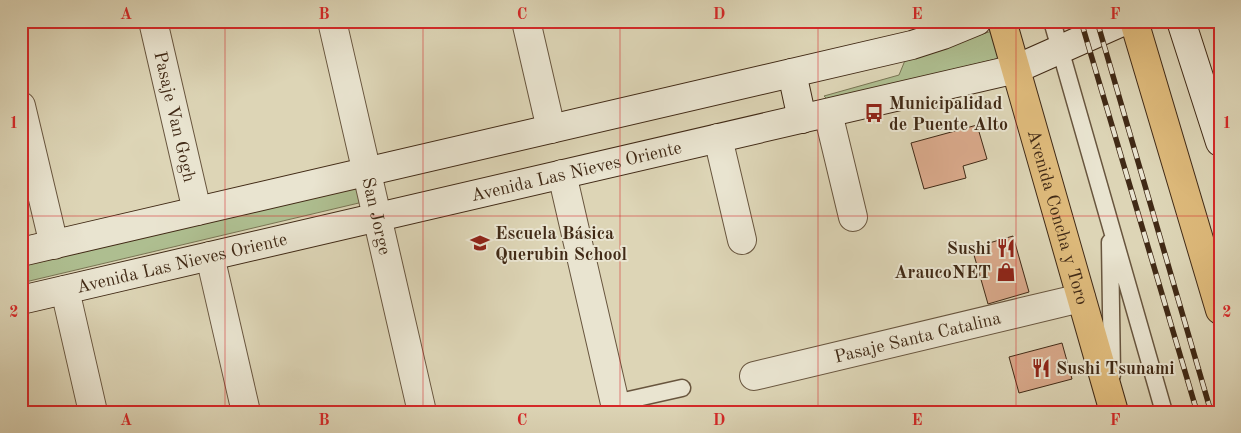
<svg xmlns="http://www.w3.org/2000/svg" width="1241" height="433" viewBox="0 0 1241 433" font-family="'Old Standard TT',serif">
	<rect width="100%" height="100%" fill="#ddd5b6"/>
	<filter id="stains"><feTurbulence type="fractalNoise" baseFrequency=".004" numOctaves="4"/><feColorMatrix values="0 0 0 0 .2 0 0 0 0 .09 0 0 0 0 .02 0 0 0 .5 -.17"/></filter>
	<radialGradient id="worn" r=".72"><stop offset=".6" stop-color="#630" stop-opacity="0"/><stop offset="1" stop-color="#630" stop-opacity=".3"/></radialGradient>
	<path fill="#aebe90" stroke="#787453" d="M 992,31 L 1000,58 L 828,100 L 824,96 L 899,75 L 906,58 Z
		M 360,184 L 363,202 L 21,283 L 21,264 Z"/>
	<path fill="#d9a98b" stroke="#412a16" d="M 977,125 L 987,159 L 963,166 L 966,178 L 924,189 L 911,143 Z
		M 1013,236 L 1029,292 L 988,304 L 972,248 Z
		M 1062,343 L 1072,379 L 1019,393 L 1009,357 Z"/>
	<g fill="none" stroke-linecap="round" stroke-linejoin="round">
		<g stroke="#68553e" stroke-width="19">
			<path id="lane" d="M 1052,21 L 1164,412
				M 1110,242 L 1112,375
				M 615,403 L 682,388"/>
		</g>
		<g stroke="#68553e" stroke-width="30">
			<g id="street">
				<path id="s1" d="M 153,21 L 197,211"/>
				<path id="s2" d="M 332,21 L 422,412"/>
				<path d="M 526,21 L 551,129"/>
				<path d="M 21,106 L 54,245"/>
				<path d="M 828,113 L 853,217"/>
				<path d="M 718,138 L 742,240"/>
				<path d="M 562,174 L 617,412"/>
				<path d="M 210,256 L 246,412"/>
				<path d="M 65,290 L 93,412"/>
				<path id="s3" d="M 754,376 L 1081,298"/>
			</g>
		</g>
		<g stroke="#412a16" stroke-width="30">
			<g id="secondary">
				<path d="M 1181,21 L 1220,142"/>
				<path d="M 792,73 L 802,119"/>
				<path d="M 21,252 L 912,45 L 943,35 L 977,21"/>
				<path id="s4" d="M 21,300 L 1016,69 L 1124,21"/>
			</g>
		</g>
		<g stroke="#412a16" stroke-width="30">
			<g id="primary">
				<path id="s5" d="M 1002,21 L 1114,412"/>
				<path d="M 1134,21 L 1220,310"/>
			</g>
		</g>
		<use href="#lane" stroke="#e9e4d0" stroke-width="16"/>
		<use href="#street" stroke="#e9e4d0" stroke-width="28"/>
		<use href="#secondary" stroke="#e9e4d0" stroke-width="28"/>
		<use href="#primary" stroke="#deba7b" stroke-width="28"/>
		<g stroke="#412a16" stroke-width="5.5">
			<path id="rail" d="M 1081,21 L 1197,412
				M 1097,21 L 1211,412"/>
		</g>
		<use href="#rail" stroke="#e9e4d0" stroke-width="4" stroke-dasharray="11" stroke-linecap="butt"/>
	</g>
	<path fill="none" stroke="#d62828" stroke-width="1" stroke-opacity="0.55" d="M 225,21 L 225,412M 423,21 L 423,412M 620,21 L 620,412M 818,21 L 818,412M 1016,21 L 1016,412M 21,216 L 1220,216"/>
	<defs>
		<g id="bus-bare" transform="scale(1.5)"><path d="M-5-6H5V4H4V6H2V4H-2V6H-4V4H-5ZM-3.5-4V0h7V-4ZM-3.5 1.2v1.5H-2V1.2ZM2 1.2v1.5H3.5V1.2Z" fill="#8f2418" stroke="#e9e4d0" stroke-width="2.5" paint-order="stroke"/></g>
		<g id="school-bare" transform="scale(1.5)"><path d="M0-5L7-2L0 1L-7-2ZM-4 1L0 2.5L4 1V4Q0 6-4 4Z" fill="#8f2418" stroke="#e9e4d0" stroke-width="2.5" paint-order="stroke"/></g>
		<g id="restaurant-bare" transform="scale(1.5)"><path d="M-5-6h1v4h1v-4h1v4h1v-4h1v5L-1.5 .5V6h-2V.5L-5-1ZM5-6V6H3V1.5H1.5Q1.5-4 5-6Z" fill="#8f2418" stroke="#e9e4d0" stroke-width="2.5" paint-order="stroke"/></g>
		<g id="shop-bare" transform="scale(1.5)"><path d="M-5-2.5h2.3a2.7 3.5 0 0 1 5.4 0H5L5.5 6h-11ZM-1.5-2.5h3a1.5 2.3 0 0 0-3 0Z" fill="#8f2418" stroke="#e9e4d0" stroke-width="2.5" paint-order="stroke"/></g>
	</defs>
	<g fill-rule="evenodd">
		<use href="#bus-bare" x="874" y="113"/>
		<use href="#school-bare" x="480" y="243"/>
		<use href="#restaurant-bare" x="1006" y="248"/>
		<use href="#shop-bare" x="1006" y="272"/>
		<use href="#restaurant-bare" x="1041" y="368"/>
	</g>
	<g text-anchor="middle" stroke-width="4" stroke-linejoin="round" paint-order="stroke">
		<g font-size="18" font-weight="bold" fill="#412a16" stroke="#e9e4d0" text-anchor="start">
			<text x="889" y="109">Municipalidad<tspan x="889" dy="21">de Puente Alto</tspan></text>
			<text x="495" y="239">Escuela Básica<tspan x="495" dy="21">Querubin School</tspan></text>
			<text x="991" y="254" text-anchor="end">Sushi</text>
			<text x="991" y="278" text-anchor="end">AraucoNET</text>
			<text x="1056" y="374">Sushi Tsunami</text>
		</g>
		<g font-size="18" fill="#412a16" stroke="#e9e4d0">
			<text dy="6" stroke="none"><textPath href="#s1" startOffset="98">Pasaje Van Gogh</textPath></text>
			<text dy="6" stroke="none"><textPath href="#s4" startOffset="570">Avenida Las Nieves Oriente</textPath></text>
			<text dy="6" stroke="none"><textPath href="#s5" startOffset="204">Avenida Concha y Toro</textPath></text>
			<text dy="6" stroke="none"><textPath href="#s2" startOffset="200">San Jorge</textPath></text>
			<text dy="6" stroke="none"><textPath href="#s4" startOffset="165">Avenida Las Nieves Oriente</textPath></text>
			<text dy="6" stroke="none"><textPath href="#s3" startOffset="168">Pasaje Santa Catalina</textPath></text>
		</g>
	</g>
	<rect width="1241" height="433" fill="none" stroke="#ddd5b6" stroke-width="55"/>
	<rect x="28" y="28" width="1186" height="378" fill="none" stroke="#d62828" stroke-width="2"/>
	<g font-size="16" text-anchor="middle" font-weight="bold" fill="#d62828">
		<text x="126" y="19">A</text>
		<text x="324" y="19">B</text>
		<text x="522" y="19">C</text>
		<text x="719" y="19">D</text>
		<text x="917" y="19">E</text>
		<text x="1115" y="19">F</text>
		<text x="14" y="128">1</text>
		<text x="1227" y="128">1</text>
		<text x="14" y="317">2</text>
		<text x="1227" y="317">2</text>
		<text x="126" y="425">A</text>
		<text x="324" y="425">B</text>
		<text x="522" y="425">C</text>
		<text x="719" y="425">D</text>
		<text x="917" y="425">E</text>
		<text x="1115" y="425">F</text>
	</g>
	<rect width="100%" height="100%" filter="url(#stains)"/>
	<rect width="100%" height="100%" fill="url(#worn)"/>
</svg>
